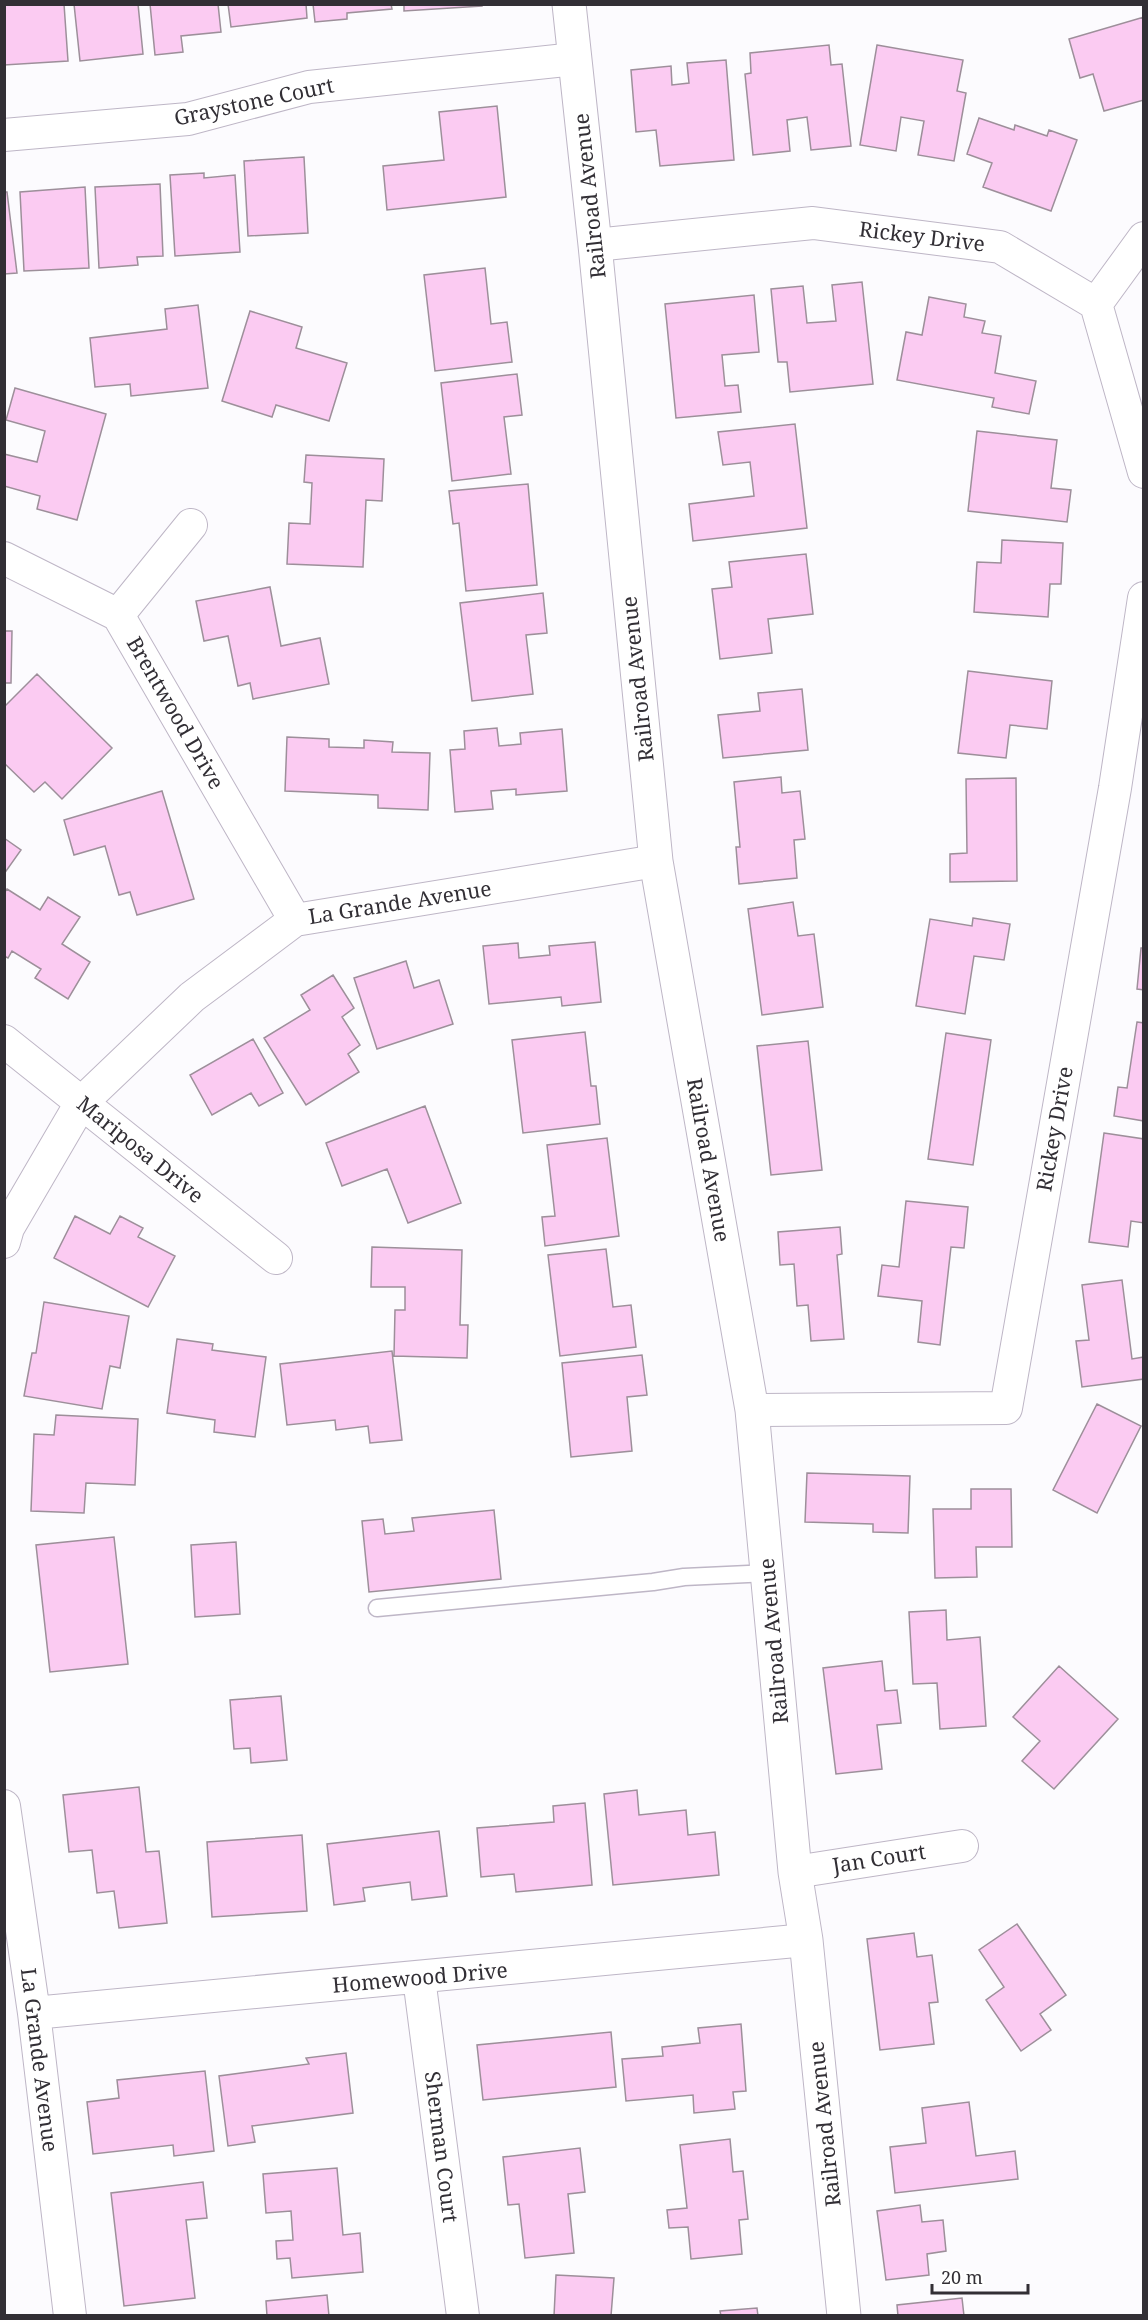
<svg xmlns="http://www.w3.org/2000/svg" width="1148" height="2320" viewBox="0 0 1148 2320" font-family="'Noto Serif',serif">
	<rect width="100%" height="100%" fill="#fcfbfe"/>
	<path fill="#fbcbf2" stroke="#9d8f9a" stroke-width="1.5" d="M 4,4 L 64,4 L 68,61 L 4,65 Z
		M 74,4 L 138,4 L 143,54 L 80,61 Z
		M 150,4 L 218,4 L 221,32 L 181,36 L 183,52 L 155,55 Z
		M 228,4 L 306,4 L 307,18 L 231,27 Z
		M 313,4 L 391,4 L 392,9 L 347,13 L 347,19 L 315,22 Z
		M 404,4 L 482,4 L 482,6 L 404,11 Z
		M 1144,17 L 1144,100 L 1104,111 L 1093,74 L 1080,78 L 1069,39 Z
		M 829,45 L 831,65 L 842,64 L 851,146 L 811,150 L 807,117 L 787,120 L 790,151 L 753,155 L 745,74 L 751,73 L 750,53 Z
		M 877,45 L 963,60 L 957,91 L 966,93 L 954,161 L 918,155 L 924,121 L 901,117 L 896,151 L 860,145 Z
		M 726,60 L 734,160 L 660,166 L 656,130 L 636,132 L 631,70 L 671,66 L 672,85 L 689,83 L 687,63 Z
		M 497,106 L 506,197 L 387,210 L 383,166 L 444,160 L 439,112 Z
		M 979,118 L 1014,130 L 1015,125 L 1047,136 L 1049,130 L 1077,140 L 1051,211 L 983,187 L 992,163 L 967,154 Z
		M 304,157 L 308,233 L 248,236 L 244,161 Z
		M 204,173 L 204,178 L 235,175 L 240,252 L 175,256 L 170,175 Z
		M 160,184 L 163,256 L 137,257 L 138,265 L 99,268 L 95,187 Z
		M 85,187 L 89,268 L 24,271 L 20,192 Z
		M 4,192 L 7,192 L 17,273 L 4,274 Z
		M 485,268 L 491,324 L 507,322 L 512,362 L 435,371 L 424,275 Z
		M 862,282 L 873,384 L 790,392 L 787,362 L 778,362 L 771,289 L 803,286 L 807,323 L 836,321 L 832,285 Z
		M 754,295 L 759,352 L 722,355 L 725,386 L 738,385 L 741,412 L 676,418 L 665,304 Z
		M 929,297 L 966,304 L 964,317 L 985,321 L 982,333 L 1001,336 L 995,373 L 1036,381 L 1029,414 L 992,407 L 994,398 L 897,380 L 906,332 L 922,335 Z
		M 198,305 L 208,388 L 131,396 L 130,384 L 95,387 L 90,338 L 167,329 L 165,309 Z
		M 250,311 L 302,327 L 296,348 L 347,363 L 329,421 L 276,405 L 272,417 L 222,401 Z
		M 517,374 L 522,415 L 504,417 L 511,474 L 452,481 L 441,383 Z
		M 15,388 L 106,414 L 77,520 L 37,509 L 40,496 L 4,486 L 4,454 L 37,462 L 45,431 L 6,420 Z
		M 795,424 L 807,528 L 693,541 L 689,504 L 754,496 L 750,462 L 723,465 L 718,432 Z
		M 977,431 L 1057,440 L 1051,488 L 1071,490 L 1067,522 L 968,511 Z
		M 306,455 L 384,459 L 382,501 L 366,500 L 363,567 L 287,564 L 289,523 L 310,524 L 312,483 L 304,482 Z
		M 528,484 L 537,585 L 466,591 L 459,523 L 453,524 L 449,491 Z
		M 1002,540 L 1063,543 L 1061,584 L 1050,584 L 1048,617 L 974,612 L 977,562 L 1001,563 Z
		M 806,554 L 813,614 L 768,619 L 772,653 L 720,659 L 712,589 L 732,587 L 729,562 Z
		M 270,587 L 281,646 L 320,638 L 329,684 L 253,699 L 250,683 L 238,686 L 228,636 L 204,641 L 196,601 Z
		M 543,593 L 547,633 L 526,635 L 533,694 L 472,701 L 460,603 Z
		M 4,631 L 12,631 L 11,683 L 4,683 Z
		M 968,671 L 1052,681 L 1047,729 L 1010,725 L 1006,758 L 958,753 Z
		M 37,674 L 112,748 L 62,799 L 45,782 L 34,792 L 4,763 L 4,707 Z
		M 802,689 L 808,750 L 723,758 L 718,715 L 760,711 L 758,693 Z
		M 497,728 L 499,746 L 521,744 L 520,733 L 562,729 L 567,791 L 516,795 L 516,789 L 491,791 L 493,809 L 455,812 L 450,750 L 465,749 L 464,731 Z
		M 287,737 L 329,739 L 329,747 L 364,748 L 364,740 L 393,742 L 392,752 L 430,753 L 428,810 L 378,808 L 378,795 L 285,791 Z
		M 781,777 L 782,793 L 800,791 L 805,839 L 794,840 L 797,878 L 739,884 L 736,847 L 740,847 L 734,782 Z
		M 1016,778 L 1017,881 L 950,882 L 950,854 L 967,853 L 966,779 Z
		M 162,791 L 194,899 L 137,915 L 130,892 L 119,895 L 105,846 L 74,855 L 64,820 Z
		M 4,838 L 21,850 L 4,874 Z
		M 7,889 L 40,910 L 48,897 L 80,917 L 62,944 L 90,962 L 68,999 L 35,978 L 41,969 L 12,951 L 8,958 L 4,956 L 4,893 Z
		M 793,902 L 798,936 L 814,934 L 823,1007 L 762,1015 L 748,909 Z
		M 973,918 L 1010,924 L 1004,960 L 974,956 L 965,1014 L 916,1006 L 930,919 L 972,926 Z
		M 595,942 L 601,1002 L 562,1006 L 561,997 L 489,1004 L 483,946 L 518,943 L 519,958 L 550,955 L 549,946 Z
		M 1141,948 L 1144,948 L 1144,990 L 1137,989 Z
		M 406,961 L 414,988 L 439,980 L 453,1024 L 377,1049 L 354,978 Z
		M 333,975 L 354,1008 L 342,1017 L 360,1045 L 348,1054 L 359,1072 L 306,1105 L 264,1038 L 310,1010 L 301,995 Z
		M 1137,1022 L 1144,1023 L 1144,1121 L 1114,1116 L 1118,1087 L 1127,1088 Z
		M 585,1032 L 591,1086 L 596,1086 L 600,1124 L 523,1133 L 512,1040 Z
		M 946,1033 L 991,1040 L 973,1165 L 928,1159 Z
		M 253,1039 L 283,1093 L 259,1106 L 251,1093 L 212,1115 L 190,1075 Z
		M 808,1041 L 822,1170 L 771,1175 L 757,1046 Z
		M 425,1106 L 461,1203 L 408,1223 L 387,1169 L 342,1186 L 326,1143 Z
		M 1104,1133 L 1144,1139 L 1144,1223 L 1131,1221 L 1128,1247 L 1089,1242 Z
		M 607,1138 L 619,1236 L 545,1246 L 542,1217 L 555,1216 L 547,1145 Z
		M 906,1201 L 968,1207 L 964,1248 L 951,1247 L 940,1345 L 918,1342 L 922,1301 L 878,1296 L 882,1265 L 899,1267 Z
		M 75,1216 L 110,1234 L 120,1216 L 143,1228 L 138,1237 L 175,1256 L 148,1307 L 54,1258 Z
		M 840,1227 L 842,1254 L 837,1255 L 844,1339 L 811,1341 L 808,1305 L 797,1306 L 794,1264 L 780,1265 L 778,1232 Z
		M 372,1247 L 462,1250 L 460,1325 L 468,1325 L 467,1358 L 394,1356 L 395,1310 L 405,1310 L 405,1287 L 371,1287 Z
		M 606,1249 L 613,1307 L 631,1305 L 636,1347 L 560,1356 L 548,1255 Z
		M 1122,1280 L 1132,1359 L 1144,1357 L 1144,1379 L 1082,1387 L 1076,1341 L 1089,1340 L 1082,1285 Z
		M 44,1302 L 129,1316 L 120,1368 L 110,1366 L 102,1409 L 24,1396 L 32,1353 L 36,1353 Z
		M 177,1339 L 213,1344 L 212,1350 L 266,1357 L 255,1437 L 214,1432 L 215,1420 L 167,1413 Z
		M 392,1351 L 402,1440 L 370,1443 L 368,1426 L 336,1430 L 335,1420 L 287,1425 L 280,1364 Z
		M 642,1355 L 647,1395 L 627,1397 L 632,1451 L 571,1457 L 562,1363 Z
		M 1097,1404 L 1141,1426 L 1097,1513 L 1053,1490 Z
		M 56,1415 L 138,1419 L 135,1485 L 86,1483 L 84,1513 L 31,1511 L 34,1434 L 54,1435 Z
		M 807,1473 L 910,1476 L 908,1533 L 873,1532 L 873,1524 L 805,1522 Z
		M 971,1489 L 1011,1489 L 1012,1547 L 976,1547 L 977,1577 L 935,1578 L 933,1509 L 971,1509 Z
		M 494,1510 L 501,1579 L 369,1592 L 362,1521 L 383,1519 L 385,1534 L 414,1531 L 412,1518 Z
		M 114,1537 L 128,1664 L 50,1672 L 36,1545 Z
		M 236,1542 L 240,1614 L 195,1617 L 191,1545 Z
		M 946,1610 L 947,1640 L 980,1637 L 986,1726 L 940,1729 L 937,1683 L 913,1684 L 909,1612 Z
		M 882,1661 L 885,1691 L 897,1690 L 901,1723 L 877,1725 L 882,1769 L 836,1774 L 823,1668 Z
		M 1059,1666 L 1118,1719 L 1054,1789 L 1022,1761 L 1040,1741 L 1013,1717 Z
		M 281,1696 L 287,1760 L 251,1763 L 250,1748 L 234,1749 L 230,1700 Z
		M 139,1787 L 146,1852 L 159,1851 L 167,1923 L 119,1928 L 114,1891 L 97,1893 L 92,1850 L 69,1852 L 63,1795 Z
		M 637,1790 L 639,1815 L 686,1810 L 688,1835 L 715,1832 L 719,1875 L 613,1885 L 604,1794 Z
		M 585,1803 L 592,1885 L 516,1892 L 514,1874 L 481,1877 L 477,1828 L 554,1822 L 553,1806 Z
		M 439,1831 L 447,1896 L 412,1900 L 410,1882 L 363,1888 L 365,1901 L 334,1905 L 327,1844 Z
		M 302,1835 L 307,1911 L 212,1917 L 207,1842 Z
		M 1017,1924 L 1066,1995 L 1040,2014 L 1051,2030 L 1021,2051 L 986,2000 L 1004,1987 L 979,1950 Z
		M 914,1933 L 917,1957 L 932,1955 L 938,2002 L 929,2003 L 934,2044 L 880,2050 L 867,1939 Z
		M 741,2024 L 746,2091 L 733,2092 L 735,2109 L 694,2113 L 693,2095 L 626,2101 L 622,2059 L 663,2056 L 662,2047 L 700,2043 L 698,2028 Z
		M 611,2032 L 616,2087 L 483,2100 L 477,2045 Z
		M 346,2053 L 353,2113 L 252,2126 L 255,2142 L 228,2146 L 219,2076 L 309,2064 L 306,2058 Z
		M 205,2071 L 214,2151 L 174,2156 L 173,2145 L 93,2154 L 87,2102 L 119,2098 L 117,2080 Z
		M 969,2102 L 976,2156 L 1015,2151 L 1018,2179 L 895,2193 L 890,2147 L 926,2143 L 922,2108 Z
		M 730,2139 L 733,2172 L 743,2171 L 748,2219 L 739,2220 L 742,2254 L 691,2259 L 688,2227 L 669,2228 L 667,2210 L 687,2208 L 680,2145 Z
		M 580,2148 L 585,2192 L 568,2194 L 574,2253 L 525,2258 L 519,2204 L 508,2205 L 503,2157 Z
		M 337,2168 L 343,2235 L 360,2233 L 363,2272 L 292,2278 L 290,2258 L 277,2259 L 276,2241 L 293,2240 L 291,2211 L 266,2213 L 263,2174 Z
		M 203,2182 L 207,2218 L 186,2220 L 195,2298 L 124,2306 L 111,2193 Z
		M 920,2205 L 922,2222 L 943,2220 L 946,2251 L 927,2254 L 929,2275 L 886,2280 L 877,2211 Z
		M 556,2275 L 614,2278 L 611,2316 L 554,2316 Z
		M 327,2295 L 329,2316 L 267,2316 L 266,2301 Z
		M 962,2298 L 964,2316 L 898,2316 L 897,2305 Z
		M 757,2308 L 758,2316 L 721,2316 L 720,2311 Z"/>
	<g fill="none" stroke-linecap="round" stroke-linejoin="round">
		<g stroke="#beb6c6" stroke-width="19">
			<path id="service" d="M 377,1608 L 653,1582 L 684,1577 L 767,1573"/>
		</g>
		<g stroke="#beb6c6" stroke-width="34">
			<path id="minor" d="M 4,135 L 188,119 L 309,87 L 575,59
				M 595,245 L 813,223 L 1000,247 L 1096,304 L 1144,472
				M 1096,304 L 1144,238
				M 4,558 L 118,615 L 295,920
				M 118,615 L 191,525
				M 4,1041 L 276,1258
				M 4,1242 L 8,1228 L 81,1103 L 192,997 L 295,920 L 656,861
				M 752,1410 L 1006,1408 L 1115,788 L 1144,598
				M 4,1806 L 34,2013 L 70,2316
				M 795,1872 L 962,1846
				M 419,1978 L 463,2316
				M 34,2013 L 806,1940"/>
		</g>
		<g stroke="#beb6c6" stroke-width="35">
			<path id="tertiary" d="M 569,4 L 595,245 L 656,861 L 752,1410 L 795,1872 L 806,1940 L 844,2316"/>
		</g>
		<use href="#service" stroke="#fff" stroke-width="16"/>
		<use href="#minor" stroke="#fff" stroke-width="32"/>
		<use href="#tertiary" stroke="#fff" stroke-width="33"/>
	</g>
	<g text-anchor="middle" stroke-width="4.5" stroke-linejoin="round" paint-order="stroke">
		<g font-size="21" fill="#322f35" stroke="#fff">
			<text transform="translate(254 102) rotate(-12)" y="7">Graystone Court</text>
			<text transform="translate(590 196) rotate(-96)" y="7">Railroad Avenue</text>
			<text transform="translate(922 237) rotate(7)" y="7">Rickey Drive</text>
			<text transform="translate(638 679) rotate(-96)" y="7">Railroad Avenue</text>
			<text transform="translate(175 713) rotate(60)" y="7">Brentwood Drive</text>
			<text transform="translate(400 903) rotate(-9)" y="7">La Grande Avenue</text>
			<text transform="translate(1055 1129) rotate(-80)" y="7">Rickey Drive</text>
			<text transform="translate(140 1150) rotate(39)" y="7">Mariposa Drive</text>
			<text transform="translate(708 1160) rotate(80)" y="7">Railroad Avenue</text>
			<text transform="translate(774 1641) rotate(-95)" y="7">Railroad Avenue</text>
			<text transform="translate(879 1859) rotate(-9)" y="7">Jan Court</text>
			<text transform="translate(420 1978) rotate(-5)" y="7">Homewood Drive</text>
			<text transform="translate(39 2060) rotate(83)" y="7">La Grande Avenue</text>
			<text transform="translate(825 2124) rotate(-96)" y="7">Railroad Avenue</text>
			<text transform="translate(441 2147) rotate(83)" y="7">Sherman Court</text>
		</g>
	</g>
	<rect width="1148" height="2320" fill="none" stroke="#322f35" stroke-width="12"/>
	<path d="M932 2284v9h96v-9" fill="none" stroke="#322f35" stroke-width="3"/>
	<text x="941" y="2284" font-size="18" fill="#322f35" stroke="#ffffff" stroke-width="4.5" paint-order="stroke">20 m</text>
</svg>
